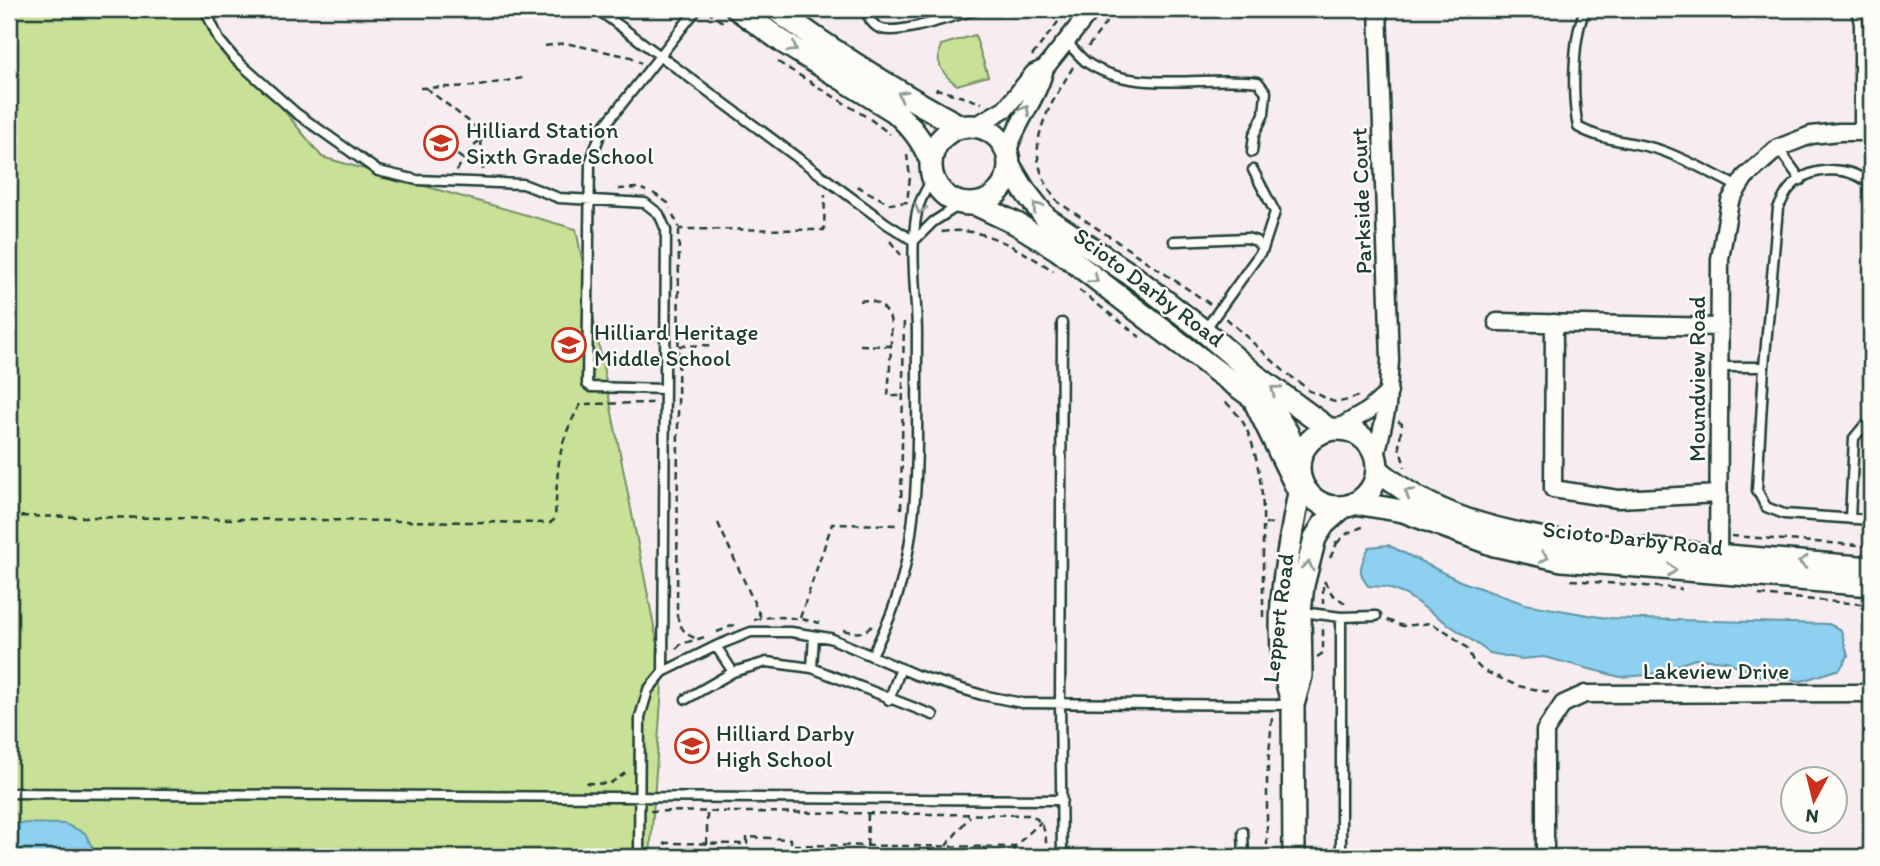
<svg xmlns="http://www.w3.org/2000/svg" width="1880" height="866" viewBox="0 0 1880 866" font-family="Itim,sans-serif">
	<rect width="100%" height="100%" fill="#f7edf0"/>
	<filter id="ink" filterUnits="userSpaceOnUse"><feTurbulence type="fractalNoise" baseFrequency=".0143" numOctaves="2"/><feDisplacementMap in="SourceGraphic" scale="14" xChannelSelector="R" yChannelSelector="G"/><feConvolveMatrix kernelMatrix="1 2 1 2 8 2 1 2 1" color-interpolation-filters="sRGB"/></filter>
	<g filter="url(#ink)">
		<path fill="#c8e197" stroke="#748f66" stroke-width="2" d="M 9,9 L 201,9 L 322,157 L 576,229 L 663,672 L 650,857 L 9,857 Z
			M 975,35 L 988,76 L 957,85 C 942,74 934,63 941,45 Z"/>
		<path fill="#8dd0ef" stroke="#6195a4" stroke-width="2" d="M 1388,545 L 1460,581 L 1525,604 L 1606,618 L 1829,624 L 1841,630 L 1848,656 L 1840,669 L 1802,681 L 1759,676 L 1727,661 L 1695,659 L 1649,675 L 1620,677 L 1544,657 L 1521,659 L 1490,653 L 1406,595 L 1386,587 L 1368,586 C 1356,571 1361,564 1369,547 Z
			M 9,823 L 65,824 L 85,833 L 97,857 L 9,857 Z"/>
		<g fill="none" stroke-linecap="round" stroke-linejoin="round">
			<g stroke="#1f3d34" stroke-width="13">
				<path id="service" d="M 205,9 L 219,40 L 234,58 L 296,113 L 378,171 L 417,180 L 523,184 L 559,198 L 645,203 L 659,214 L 666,230 L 663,672
					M 597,9 L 887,224 L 914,241
					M 865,9 C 869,18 872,26 882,29 C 902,35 958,14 979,9
					M 1586,9 C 1572,34 1572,98 1578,127 C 1604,142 1635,141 1663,151 C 1689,161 1714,174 1738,187
					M 1856,9 L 1859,24 L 1859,132
					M 1067,42 C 1073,49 1079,56 1086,62 C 1133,95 1204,75 1258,82 L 1266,92 L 1264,114 L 1254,135 L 1252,152
					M 1778,148 L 1801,180
					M 1253,170 L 1275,212 L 1263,249
					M 1871,185 C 1849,165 1810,165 1790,188 C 1785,193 1782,202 1778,208 L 1764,367 L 1757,490 L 1766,507 L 1784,514 L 1871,520
					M 914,241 L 933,222 L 961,204
					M 1174,241 L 1247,238 L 1256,241 L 1263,249 L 1204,331
					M 1720,367 L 1764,367
					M 665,389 L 591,387 L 587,384 L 590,163 L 602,129 L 697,9
					M 1850,519 L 1854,438 L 1863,427 L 1871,426
					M 1302,612 L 1341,617 L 1376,616
					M 716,646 L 733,672
					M 872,655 C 880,639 888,623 894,606 C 924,520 916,424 917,335 C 917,294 909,253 917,212 C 919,200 927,188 933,178
					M 812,668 L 814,636
					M 686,699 L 733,672 L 767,662 L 812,668 L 933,715
					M 889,700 L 901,668
					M 9,793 L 1062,800
					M 1243,832 L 1244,857
					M 639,857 L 640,717 L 648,690 L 663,672 L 716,646 L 751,632 L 791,632 L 830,638 L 916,675 L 982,695 L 1022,703 L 1291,705
					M 1062,857 L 1060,703 L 1062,323
					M 1341,857 L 1341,617"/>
			</g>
			<g stroke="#1f3d34" stroke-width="21">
				<path id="minor" d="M 975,126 L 1006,108 L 1034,73 L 1045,68
					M 1007,153 C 1016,123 1038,98 1045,68 L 1092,9
					M 1497,322 L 1720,327
					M 1554,323 L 1553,489 L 1618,499 L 1719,494
					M 1337,429 L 1368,411 L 1389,392
					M 1376,456 L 1387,407 L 1390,360 L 1378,9
					M 1718,564 L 1720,259 L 1730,201 L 1745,177 L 1778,148 L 1811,135 L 1839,132 L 1871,132
					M 1545,857 L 1545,731 L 1563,704 L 1585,694 L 1871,693"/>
			</g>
			<g stroke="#1f3d34" stroke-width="26">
				<path id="secondary" d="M 737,9 L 783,42 L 894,111 C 911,126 922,140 931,161
					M 775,9 C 835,53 896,92 962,127
					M931 165a39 39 0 1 1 78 0a39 39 0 1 1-78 0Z
					M 1009,165 L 1024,190 L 1046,218 L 1133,276 L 1204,331 L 1255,375 L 1330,430
					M 975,204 L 1017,224 L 1057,249 L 1215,370 L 1255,399 L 1270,406 L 1287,432 L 1299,462
					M 1256,404 L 1297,488
					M1299 468a39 39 0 1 1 78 0a39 39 0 1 1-78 0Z
					M 1378,470 C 1432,517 1499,532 1569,543 L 1871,568
					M 1355,503 L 1403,511 L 1494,545 L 1562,560 L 1871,585
					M 1293,705 C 1268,628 1288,558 1301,481
					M 1294,857 L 1293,705 L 1301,676 L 1300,612 L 1303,585 L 1315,538 L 1324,524 L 1343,507"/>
			</g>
			<path stroke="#1f3d34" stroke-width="2.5" stroke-dasharray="7 5" stroke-linecap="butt" d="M 219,9 L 222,16
				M 707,11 L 724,23
				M 545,46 L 565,43 L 631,57 L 641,63
				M 1088,47 L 1116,9
				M 1032,56 L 1068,9
				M 778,62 L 865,116
				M 1073,67 C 1045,114 1018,151 1058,202 L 1210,304
				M 420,88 L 478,86 L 523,78
				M 426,88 L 485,134 L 463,159 L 452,151
				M 936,91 L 937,89 L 982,103
				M 870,119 L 890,134
				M 481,139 L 483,170
				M 457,171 L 463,159
				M 857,186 L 890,204 L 907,202 L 910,177 L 907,155
				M 618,189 L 639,188 L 646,191
				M 653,193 L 668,203 L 670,209
				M 673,215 L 680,229 L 824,230 L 825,194
				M 679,230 L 677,616 C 681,629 685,635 698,639
				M 942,231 L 943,232 C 983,225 1022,251 1054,271
				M 890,241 L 901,255
				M 1079,290 L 1140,337
				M 860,301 C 873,298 886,306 890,319 C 893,328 889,383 888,396 L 904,396
				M 1226,318 L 1285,372 L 1308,389
				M 860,345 L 890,346
				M 679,346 L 715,345
				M 1307,390 C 1335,399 1327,409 1361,395
				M 1226,402 C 1231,408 1237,413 1241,419 C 1257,443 1264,495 1263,523 L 1277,524
				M 1398,421 L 1402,424 L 1399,446 L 1405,467
				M 901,509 L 904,317
				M 9,516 L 550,523 L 555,519 C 558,472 555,446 581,404 L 652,403
				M 718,523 L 761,618
				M 1731,536 L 1871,546
				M 1337,543 L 1348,533 L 1367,525
				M 1330,558 L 1337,543 L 1334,540
				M 1571,580 L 1682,589
				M 1324,581 L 1332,594 L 1348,605
				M 1323,586 L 1323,604
				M 1759,595 L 1871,605
				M 1263,617 L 1263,523
				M 800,618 L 832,524 L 900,525
				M 754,620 C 774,614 799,618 820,623
				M 1387,620 L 1403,626 L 1430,623 L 1447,632 L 1467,648 L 1473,661 L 1482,670 L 1518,686 L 1554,693
				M 843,630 C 857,634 864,634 874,624
				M 717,632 L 734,625
				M 676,649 L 681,644 L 708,636
				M 1317,657 L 1323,653 L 1323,624
				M 586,783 L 609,784 L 628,771
				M 650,811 L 1032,815 C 1048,827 1046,838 1046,857
				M 946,846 L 970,816
				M 983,847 L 993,857
				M 1014,847 L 1014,857
				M 665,857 L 665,843 L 747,844 L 747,837 L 791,839 L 791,845 L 1014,847 L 1041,822
				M 707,857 L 707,811
				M 867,857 L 868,812
				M 1267,857 L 1267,780 L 1272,717"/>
			<use href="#service" stroke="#fdfcf7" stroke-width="8"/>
			<use href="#minor" stroke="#fdfcf7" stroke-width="16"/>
			<use href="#secondary" stroke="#fdfcf7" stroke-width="21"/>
		</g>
		<defs><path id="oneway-chevron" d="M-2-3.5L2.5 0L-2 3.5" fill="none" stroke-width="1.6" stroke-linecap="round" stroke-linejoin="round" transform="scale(1.75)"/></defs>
		<g stroke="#8e9c96">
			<use href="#oneway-chevron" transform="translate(793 48) rotate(33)"/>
			<use href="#oneway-chevron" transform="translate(902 95) rotate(-150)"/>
			<use href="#oneway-chevron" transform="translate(1025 110) rotate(-61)"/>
			<use href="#oneway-chevron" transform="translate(1037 207) rotate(-129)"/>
			<use href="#oneway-chevron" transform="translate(920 209) rotate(107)"/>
			<use href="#oneway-chevron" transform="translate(1094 279) rotate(38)"/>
			<use href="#oneway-chevron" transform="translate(1275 390) rotate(-143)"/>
			<use href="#oneway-chevron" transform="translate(1409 493) rotate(-148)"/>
			<use href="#oneway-chevron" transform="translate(1544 557) rotate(11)"/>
			<use href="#oneway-chevron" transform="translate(1803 562) rotate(-175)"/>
			<use href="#oneway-chevron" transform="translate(1308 566) rotate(-77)"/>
			<use href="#oneway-chevron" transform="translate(1672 570) rotate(4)"/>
		</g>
	</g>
	<defs>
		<g id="school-ring" transform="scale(1.75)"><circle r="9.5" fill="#fdfcf7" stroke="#c8321e" stroke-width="1.5"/><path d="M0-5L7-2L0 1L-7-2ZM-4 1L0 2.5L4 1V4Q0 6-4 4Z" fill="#c8321e"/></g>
	</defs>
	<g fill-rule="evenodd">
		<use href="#school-ring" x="441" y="143"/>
		<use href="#school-ring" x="569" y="345"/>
		<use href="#school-ring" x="692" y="746"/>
	</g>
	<g text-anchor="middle" stroke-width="5" stroke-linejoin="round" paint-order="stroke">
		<g font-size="23" fill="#1f3d34" stroke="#fdfcf7" text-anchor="start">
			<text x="466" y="138">Hilliard Station<tspan x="466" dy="26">Sixth Grade School</tspan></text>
			<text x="594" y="340">Hilliard Heritage<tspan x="594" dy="26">Middle School</tspan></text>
			<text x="716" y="741">Hilliard Darby<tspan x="716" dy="26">High School</tspan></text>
		</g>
		<g font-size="23" fill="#1f3d34" stroke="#fdfcf7">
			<text transform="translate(1361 201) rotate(-92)" y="8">Parkside Court</text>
			<text transform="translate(1149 287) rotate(37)" y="8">Scioto Darby Road</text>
			<text transform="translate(1697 379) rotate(-90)" y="8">Moundview Road</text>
			<text transform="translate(1633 538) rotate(6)" y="8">Scioto Darby Road</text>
			<text transform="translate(1278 618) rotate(-83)" y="8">Leppert Road</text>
			<text x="1716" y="679">Lakeview Drive</text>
		</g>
	</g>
	<rect width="1880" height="866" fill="none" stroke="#fdfcf7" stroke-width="35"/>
	<rect x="18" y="18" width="1845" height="831" fill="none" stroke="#1f3d34" stroke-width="2.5" filter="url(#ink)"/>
	<g transform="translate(1814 800) rotate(187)"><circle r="33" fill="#fdfcf7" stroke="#a4b0a9" stroke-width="2"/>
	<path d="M0-5L12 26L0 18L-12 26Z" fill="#c8321e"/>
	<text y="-10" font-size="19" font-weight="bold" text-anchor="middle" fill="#1f3d34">N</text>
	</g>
</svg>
